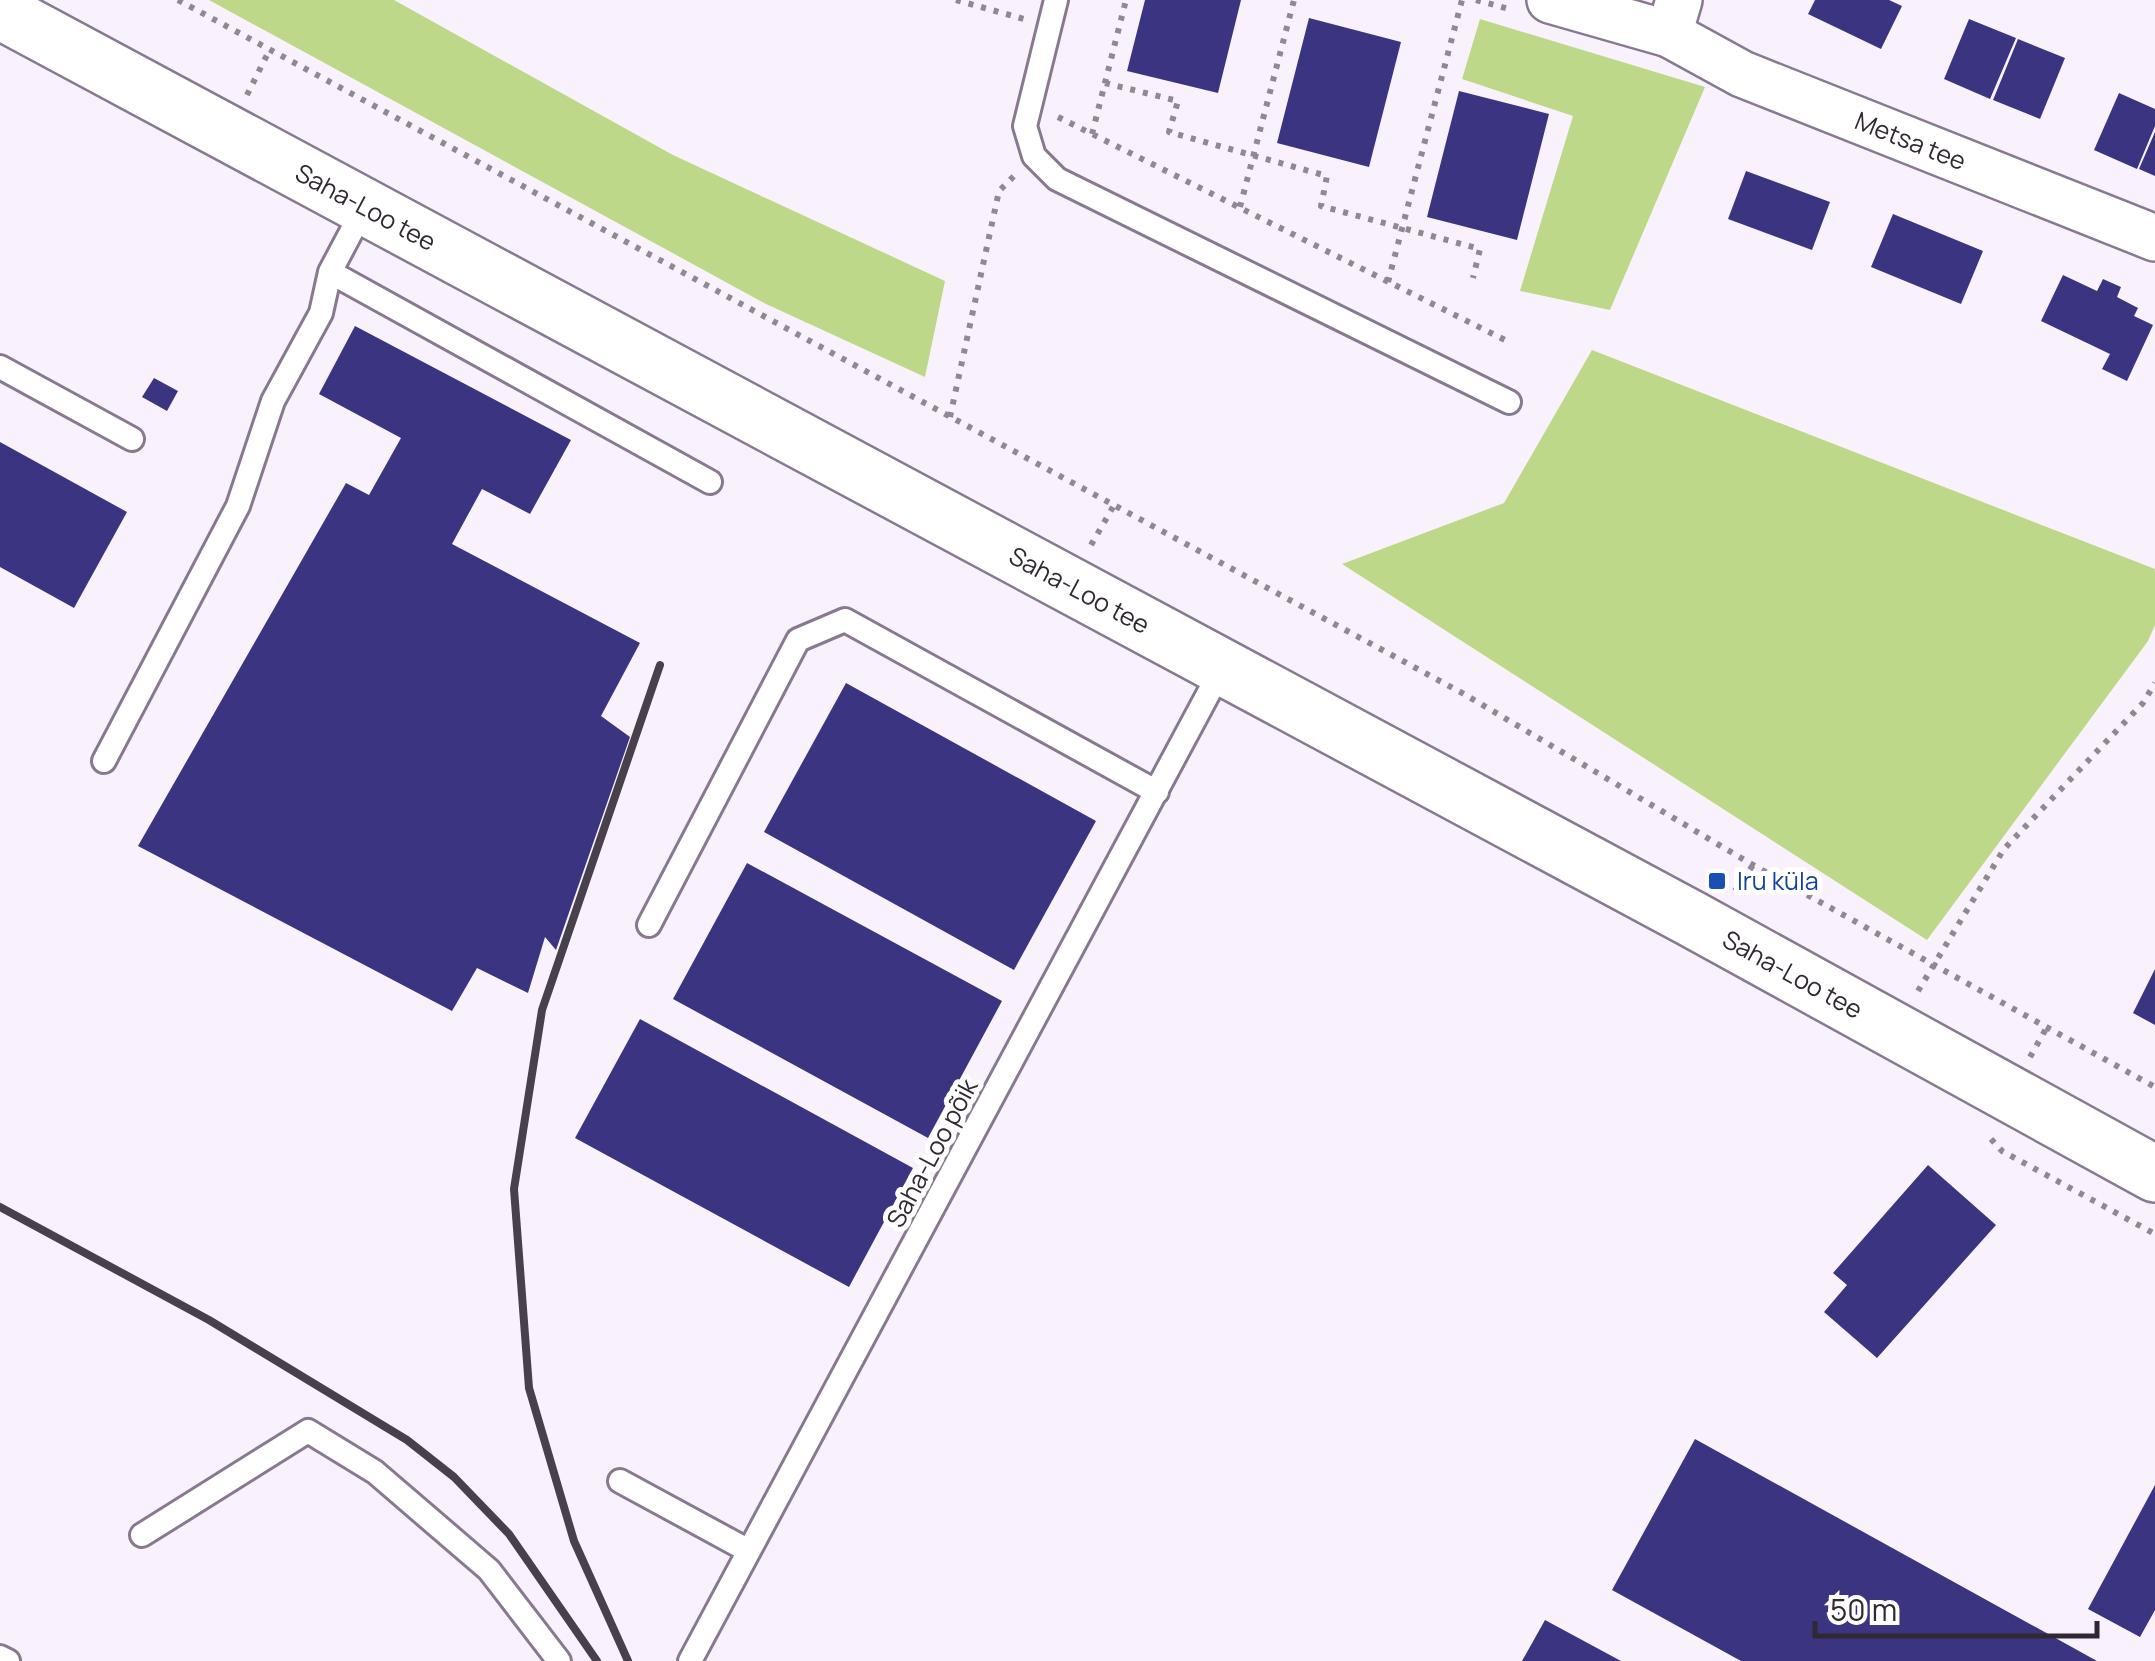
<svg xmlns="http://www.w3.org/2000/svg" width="2155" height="1661" viewBox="0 0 2155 1661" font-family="Manrope,sans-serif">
	<rect width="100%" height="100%" fill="#f9f2fd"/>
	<path fill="#bed889" d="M 209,0 L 394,0 L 673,155 L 945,281 L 925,377 L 766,304 Z
		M 1480,19 L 1705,87 L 1610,310 L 1520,291 L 1573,116 L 1462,79 Z
		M 1592,350 L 2155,569 L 2155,625 L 2148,641 L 1927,940 L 1342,564 L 1504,503 Z"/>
	<path fill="#3b3480" d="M 1145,0 L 1241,0 L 1218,93 L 1127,71 Z
		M 1815,0 L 1889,0 L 1902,6 L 1881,49 L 1808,14 Z
		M 1309,18 L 1401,42 L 1369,167 L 1277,143 Z
		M 1969,19 L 2016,38 L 1990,99 L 1944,79 Z
		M 2018,39 L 2065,58 L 2040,119 L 1993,100 Z
		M 1459,91 L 1549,114 L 1517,240 L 1427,217 Z
		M 2119,93 L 2155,109 L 2155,126 L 2137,169 L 2094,150 Z
		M 2155,132 L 2155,176 L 2139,169 Z
		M 1746,171 L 1830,202 L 1812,250 L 1728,219 Z
		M 1893,214 L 1983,251 L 1961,304 L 1871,267 Z
		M 2063,275 L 2097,291 L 2103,279 L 2121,287 L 2117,297 L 2138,308 L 2134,316 L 2153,325 L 2127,381 L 2102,369 L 2110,354 L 2041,321 Z
		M 355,326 L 571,440 L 530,514 L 482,489 L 452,544 L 640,643 L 601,716 L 630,737 L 556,950 L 545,937 L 528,993 L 477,968 L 452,1011 L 138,846 L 346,483 L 369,495 L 401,438 L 319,394 Z
		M 154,378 L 178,391 L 167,411 L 142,397 Z
		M 0,442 L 127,512 L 74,608 L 0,567 Z
		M 846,683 L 1096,821 L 1014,970 L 764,832 Z
		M 747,863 L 1002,1001 L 928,1138 L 673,999 Z
		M 2155,969 L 2155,1025 L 2133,1013 Z
		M 640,1019 L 913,1168 L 849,1287 L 575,1138 Z
		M 1928,1165 L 1996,1225 L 1877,1358 L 1824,1312 L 1847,1285 L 1833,1273 Z
		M 1695,1439 L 2097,1661 L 1741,1661 L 1612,1590 Z
		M 2155,1485 L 2155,1610 L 2140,1637 L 2088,1609 Z
		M 1545,1620 L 1621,1661 L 1522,1661 Z"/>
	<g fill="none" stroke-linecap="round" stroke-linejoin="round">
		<g stroke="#887990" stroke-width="28">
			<path id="lane" d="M 1056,0 L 1025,126 L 1034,156 L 1057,179 L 1509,402
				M 365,206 L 330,272 L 710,482
				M 0,367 L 132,439
				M 104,761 L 238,506 L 273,401 L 321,313 L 330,272
				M 649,925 L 798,640 L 845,620 L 1157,792
				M 620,1481 L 749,1551
				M 142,1535 L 308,1431 L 375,1472 L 489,1570 L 559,1661
				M 0,1657 L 8,1661
				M 690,1661 L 1221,670"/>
		</g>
		<g stroke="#887990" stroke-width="50">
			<g id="street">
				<path d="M 1550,0 L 1669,34"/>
				<path id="s1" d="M 1679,0 L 1669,34 L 1742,74 L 2155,238"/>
			</g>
		</g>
		<g stroke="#887990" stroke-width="60">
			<g id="secondary">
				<path id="s2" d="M 0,11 L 1692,919 L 2155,1174"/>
			</g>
		</g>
		<path stroke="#908994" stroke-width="6" stroke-dasharray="5 8" stroke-linecap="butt" d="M 178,0 L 1464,694 L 1753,865 L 2155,1087
			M 956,0 L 1024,19
			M 1476,0 L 1513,10
			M 1105,83 L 1178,101 L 1169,132 L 1327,176 L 1321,206 L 1480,249 L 1473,278
			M 247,95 L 269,51
			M 1058,117 L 1509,342
			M 1092,134 L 1126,0
			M 1240,207 L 1294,0
			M 1388,282 L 1462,0
			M 950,417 L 999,191 L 1015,175
			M 1091,545 L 1113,507
			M 1735,891 L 1753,865
			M 1918,991 L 2004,849 L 2143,703 L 2155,683
			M 2030,1057 L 2047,1027
			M 1991,1139 L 2002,1151 L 2155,1234"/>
		<use href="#lane" stroke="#fff" stroke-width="22"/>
		<use href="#street" stroke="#fff" stroke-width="45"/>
		<use href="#secondary" stroke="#fff" stroke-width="55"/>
		<path stroke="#48414c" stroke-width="8" d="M 0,1207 L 209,1320 L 407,1440 L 454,1477 L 509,1534 L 597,1661
			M 628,1661 L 574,1541 L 529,1388 L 514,1189 L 542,1010 L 660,665"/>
	</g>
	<rect fill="#1a4fb4" stroke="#fff" stroke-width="4" x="1707" y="871" width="20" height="20" rx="5"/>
	<g text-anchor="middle" stroke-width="10" stroke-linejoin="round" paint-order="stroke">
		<g font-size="25" fill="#302933" stroke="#fff">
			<text dy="9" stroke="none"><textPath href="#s1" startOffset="300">Metsa tee</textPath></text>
			<text dy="9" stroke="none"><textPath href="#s2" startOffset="415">Saha-Loo tee</textPath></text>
			<text dy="9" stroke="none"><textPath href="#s2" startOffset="1225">Saha-Loo tee</textPath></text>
			<text dy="9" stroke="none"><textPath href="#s2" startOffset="2035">Saha-Loo tee</textPath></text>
			<text transform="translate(932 1153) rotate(-62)" y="9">Saha-Loo põik</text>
		</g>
		<g font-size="25" fill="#164399" stroke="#fff" text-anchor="start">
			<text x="1737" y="890">Iru küla</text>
		</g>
	</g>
	<path d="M1815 1621v15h282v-15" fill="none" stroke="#302933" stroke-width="5"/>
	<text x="1830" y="1621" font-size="30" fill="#302933" stroke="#ffffff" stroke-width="8" paint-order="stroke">50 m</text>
</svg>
